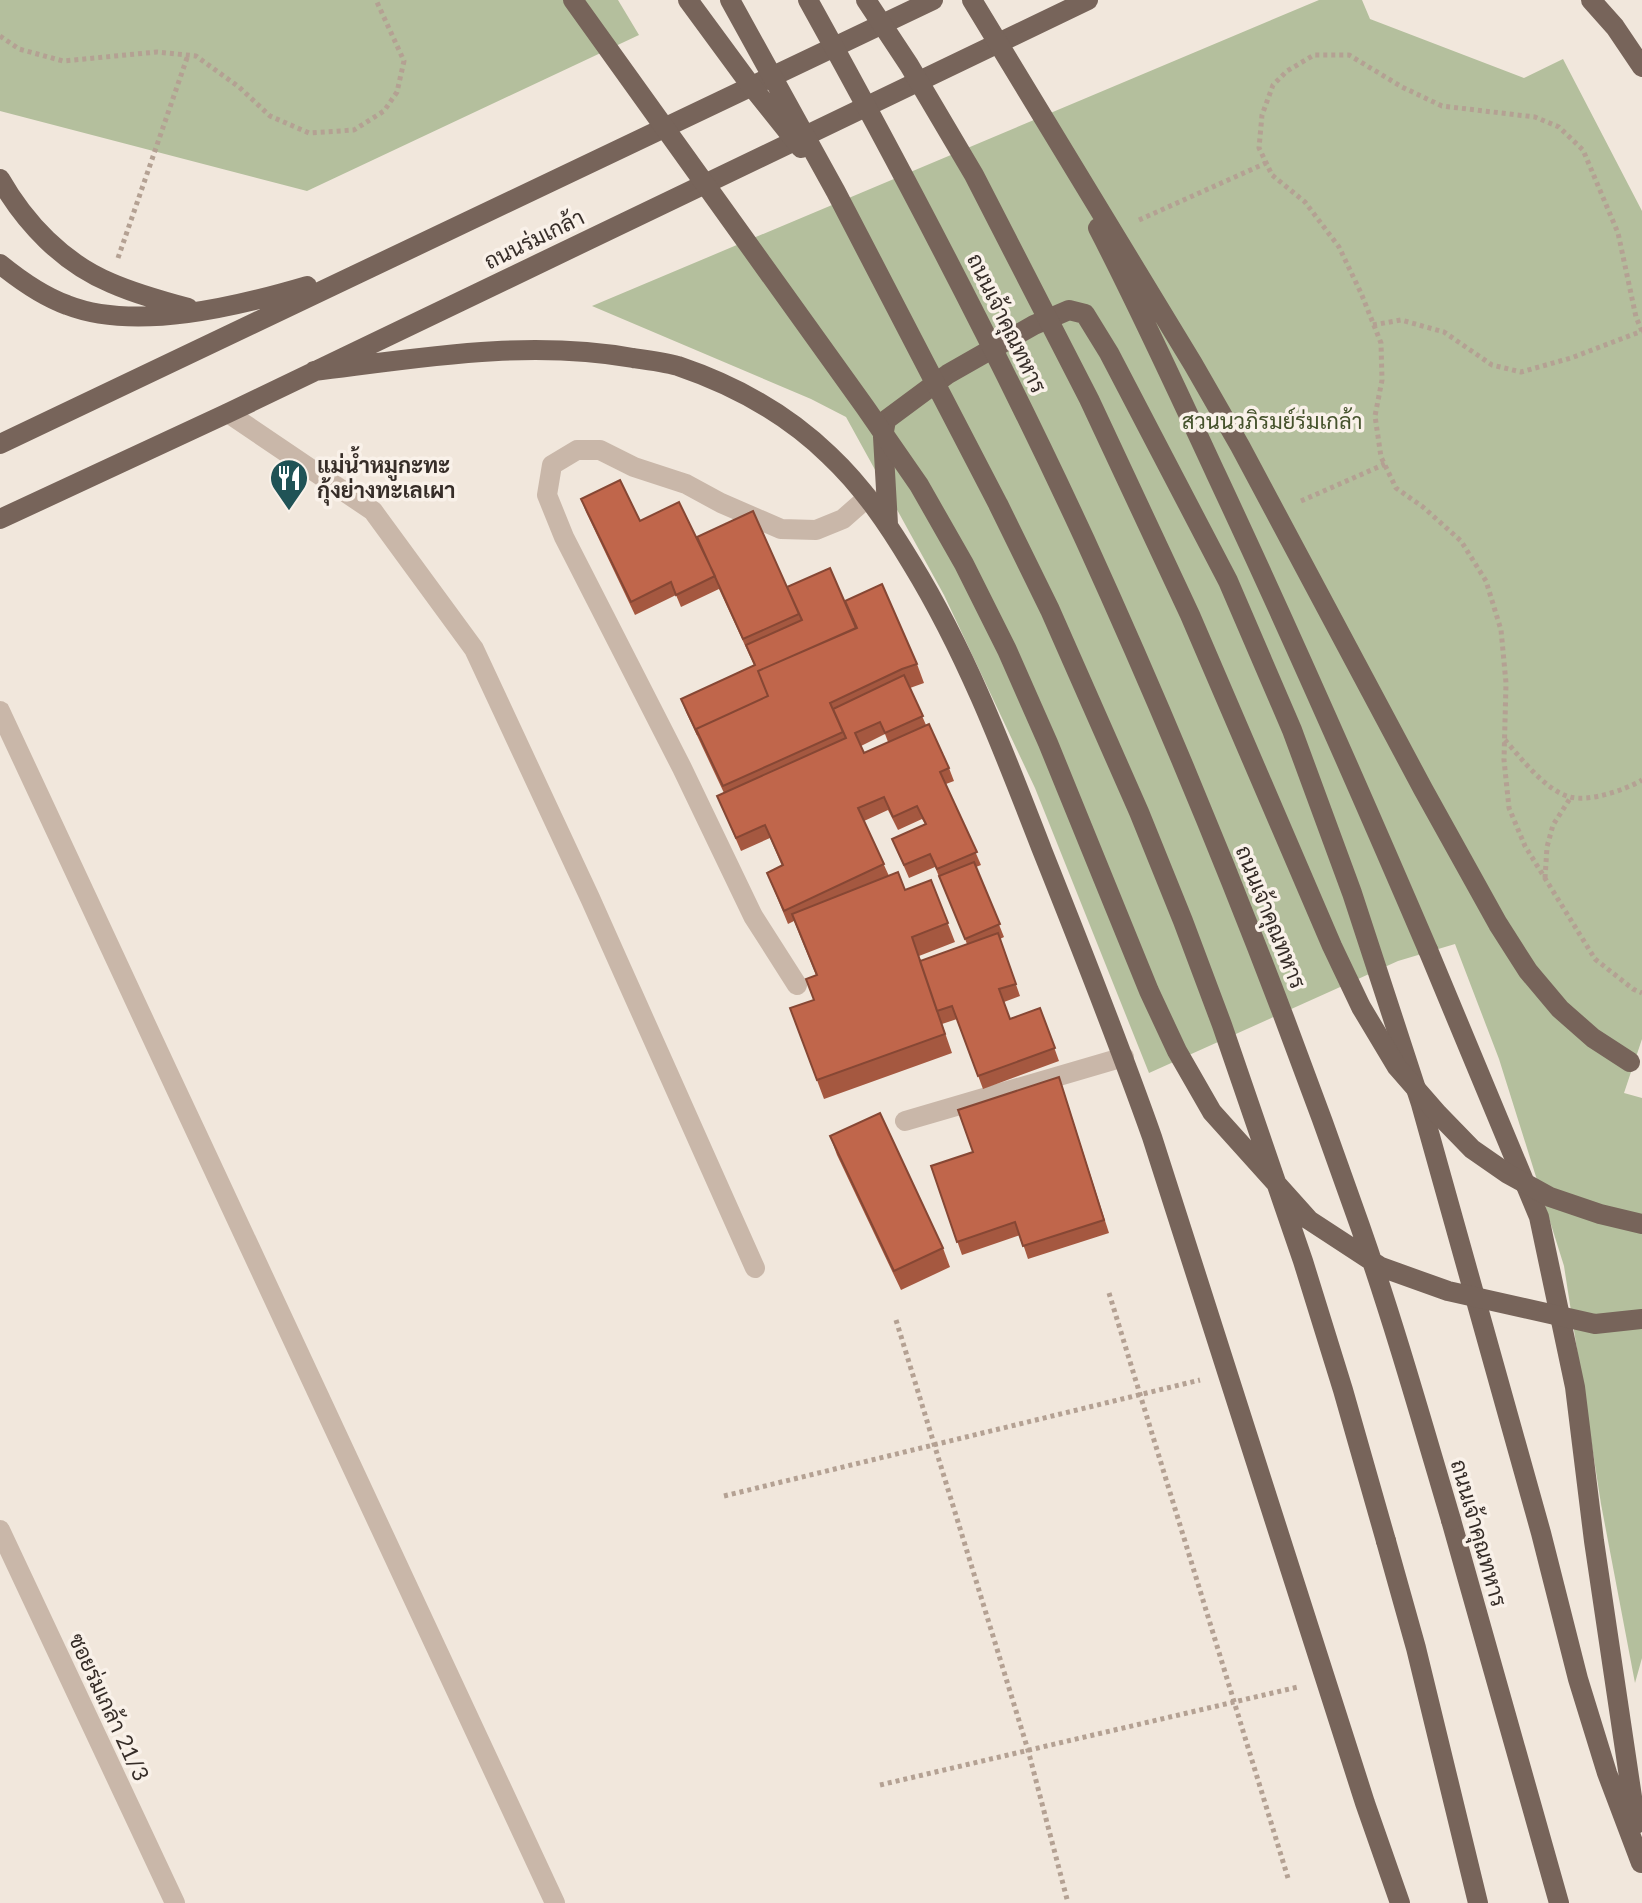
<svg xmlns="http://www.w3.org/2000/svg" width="1642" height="1903" viewBox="0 0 1642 1903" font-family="Lato,Sarabun,sans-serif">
	<rect width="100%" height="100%" fill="#f1e7dc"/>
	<path fill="#b4bf9d" d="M 0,0 L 618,0 L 639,35 L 307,191 L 0,111 Z
		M 1319,0 L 1362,0 L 1370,19 L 1524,78 L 1563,59 L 1642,211 L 1642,1039 L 1624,1093 L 1642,1098 L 1642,1658 L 1635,1683 L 1601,1504 L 1564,1266 L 1499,1059 L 1455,944 L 1398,961 L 1149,1073 L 1035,788 L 944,595 L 846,417 L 811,399 L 592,306 Z"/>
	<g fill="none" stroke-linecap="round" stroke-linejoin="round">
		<path stroke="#b4a193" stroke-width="5" stroke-dasharray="4 4" stroke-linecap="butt" d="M 0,36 L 19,49 L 63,61 L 157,52 L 196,56 L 239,87 L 270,116 L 309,133 L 354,130 L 384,111 L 397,92 L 404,61 L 376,0
			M 1139,220 L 1266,163
			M 118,258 L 188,55
			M 1373,325 L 1401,320 L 1444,332 L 1492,365 L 1521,372 L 1571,358 L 1642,331
			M 1642,331 L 1636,317 L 1618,233 L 1583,150 L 1559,127 L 1535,117 L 1442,106 L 1402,87 L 1349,55 L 1314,55 L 1287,71 L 1273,85 L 1262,115 L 1259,148 L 1272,175 L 1305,202 L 1339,247 L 1361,293 L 1381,343 L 1382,380 L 1375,416 L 1381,457 L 1396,488 L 1423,507 L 1461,541 L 1486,581 L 1501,630 L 1506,683 L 1504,760 L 1509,808 L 1525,846 L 1595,959 L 1633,989 L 1642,993
			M 1301,501 L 1385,464
			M 1505,740 C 1521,758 1546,791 1570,797 C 1590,802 1625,790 1642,780
			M 1545,878 L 1547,847 L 1553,825 L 1571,797
			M 1109,1293 L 1288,1878
			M 896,1320 L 1028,1750 L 1068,1903
			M 724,1496 L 1200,1380
			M 880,1785 L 1298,1687"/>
		<path stroke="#c9b7a9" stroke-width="20" d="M 228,413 L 373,511 L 474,649 L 590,898 L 755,1268
			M 0,711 L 555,1903"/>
		<path stroke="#c9b7a9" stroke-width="20" d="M 797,985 L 753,916 L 682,768 L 564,537 L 547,495 L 552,465 L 577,450 L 600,450 L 634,467 L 686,484 L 721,503 L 781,529 L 816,530 L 843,519 L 868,497
			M 905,1121 L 1124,1057
			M 0,1530 L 175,1903"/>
		<path stroke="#77645a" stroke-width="20" d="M 1591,0 L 1615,27 L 1642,67
			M 0,179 C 25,223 63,263 111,283 C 136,294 162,301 188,308
			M 0,264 C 21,281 42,296 67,305 C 136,332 239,306 307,286
			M 314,371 C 419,358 527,339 633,358 C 648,360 664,362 678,366 C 734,385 787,414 829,455 C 863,487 888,524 912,564 C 967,654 1004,752 1042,850 C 1080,945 1118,1041 1152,1137 L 1365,1803 L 1400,1903
			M 0,444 L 933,0
			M 0,519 L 228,413 L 1088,0
			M 888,524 L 883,437 L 886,420 L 948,374 L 1034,325 L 1069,310 L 1085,314 L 1109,353 L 1228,581 L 1292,730 L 1352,893 L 1421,1104 L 1541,1533 L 1578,1679 L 1607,1773 L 1641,1863
			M 1428,950 L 1539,1217 L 1575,1387 L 1594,1541 L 1636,1824
			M 1451,1520 L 1559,1903
			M 1386,1541 L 1416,1648 L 1478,1903"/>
		<path stroke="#77645a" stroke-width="20" d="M 573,0 L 865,407 L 919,485 L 964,564 L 1007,650 L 1048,743 L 1149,991 L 1177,1051 L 1212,1112 L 1309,1220 L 1381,1267 L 1448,1291 L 1595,1324 L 1642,1319
			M 688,0 L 749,83 L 801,148
			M 730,0 L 836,192 L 998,504 L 1050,610 L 1139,812 L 1183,921 L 1222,1025 L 1303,1261 L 1343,1390 L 1386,1541
			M 808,0 C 906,177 1000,356 1085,540 C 1187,764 1279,994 1360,1226 C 1394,1323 1422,1422 1451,1520
			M 866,0 L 909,65 L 974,175 L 1089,399 L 1190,615 L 1332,946 L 1361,1007 L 1397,1067 L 1438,1114 L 1472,1149 L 1508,1174 L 1550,1197 L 1600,1214 L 1642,1224
			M 972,0 L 1193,364 L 1240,446 L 1423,789 L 1498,924 L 1528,971 L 1560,1009 L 1593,1038 L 1630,1062
			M 1098,228 C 1140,309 1178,392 1216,474 C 1290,632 1360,791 1428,950"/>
	</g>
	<path fill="#a55840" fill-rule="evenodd" d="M 581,499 L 699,542 L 787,587 L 846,605 L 917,664 L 924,683 L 910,688 L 926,725 L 949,768 L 954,781 L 946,784 L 981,865 L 976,867 L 1004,937 L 1000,939 L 1020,996 L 1004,1002 L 1010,1019 L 1040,1008 L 1059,1061 L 983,1089 L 957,1019 L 942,1024 L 952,1053 L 824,1099 L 790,1008 L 814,1000 L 816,975 L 794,921 L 788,924 L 767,873 L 782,866 L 770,838 L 741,851 L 717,796 L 724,793 L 686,712 L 681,699 L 754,665 L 719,589 L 681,607 L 676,595 L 635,615 L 586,512 ZM 885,734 L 888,742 L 864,753 L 861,746 ZM 888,810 L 898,830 L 922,819 L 925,824 L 892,839 L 909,878 L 935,867 L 967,944 L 921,961 L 919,956 L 955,942 L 931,880 L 905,890 L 889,876 L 864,821 Z
		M 1059,1077 L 1109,1233 L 1028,1259 L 1020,1235 L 962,1255 L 931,1166 L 973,1152 Z
		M 830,1136 L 943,1248 L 950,1267 L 901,1290 L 837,1155 Z"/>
	<path fill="#c0664b" stroke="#864734" stroke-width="2" d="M 620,480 L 640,521 L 679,502 L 715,576 L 676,595 L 671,582 L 631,602 L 581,499 Z
		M 753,511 L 799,614 L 743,639 L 697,537 Z
		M 830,568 L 856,628 L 758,671 L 768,696 L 696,729 L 698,735 L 681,699 L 755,665 L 746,645 L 802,620 L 787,587 Z
		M 882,584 L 917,664 L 902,669 L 830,703 L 843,732 L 723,786 L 696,729 L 768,696 L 758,671 L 857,628 L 845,601 Z
		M 904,675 L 923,716 L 885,733 L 880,722 L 855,733 L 864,753 L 929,724 L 949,768 L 940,772 L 977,852 L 937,869 L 930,854 L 904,865 L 892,839 L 926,824 L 917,806 L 893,817 L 884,797 L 858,808 L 884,864 L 784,911 L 767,873 L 783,865 L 765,825 L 736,838 L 717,796 L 846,738 L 833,709 Z
		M 974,862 L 1000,924 L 965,939 L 939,876 Z
		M 898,872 L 905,890 L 931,880 L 948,923 L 912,937 L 945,1034 L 817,1080 L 790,1008 L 814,1000 L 806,979 L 817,975 L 792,914 Z
		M 998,933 L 1016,984 L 999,989 L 1010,1019 L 1040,1008 L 1055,1048 L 978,1076 L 952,1006 L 937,1011 L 920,961 Z
		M 1059,1077 L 1104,1220 L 1023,1246 L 1015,1222 L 957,1242 L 931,1166 L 973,1152 L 958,1110 Z
		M 880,1113 L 943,1248 L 894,1271 L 830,1136 Z"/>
	<defs>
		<g id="restaurant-pin" transform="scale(2)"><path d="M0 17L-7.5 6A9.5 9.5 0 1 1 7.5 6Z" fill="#205356" stroke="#f9f1e9"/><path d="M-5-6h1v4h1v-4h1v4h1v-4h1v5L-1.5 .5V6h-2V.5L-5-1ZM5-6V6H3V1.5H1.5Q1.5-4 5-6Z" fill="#fff"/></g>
	</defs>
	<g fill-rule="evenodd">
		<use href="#restaurant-pin" x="289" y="478"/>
	</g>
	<g text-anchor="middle" stroke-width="7" stroke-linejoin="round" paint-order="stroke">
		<g font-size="22" fill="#362d28" stroke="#f9f1e9">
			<text transform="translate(534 239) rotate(-26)" y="8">ถนนร่มเกล้า</text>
			<text transform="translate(1007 323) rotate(64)" y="8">ถนนเจ้าคุณทหาร</text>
			<text transform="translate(1271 917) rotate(68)" y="8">ถนนเจ้าคุณทหาร</text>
			<text transform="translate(1479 1533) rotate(74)" y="8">ถนนเจ้าคุณทหาร</text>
			<text transform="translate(109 1707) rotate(65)" y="8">ซอยร่มเกล้า 21/3</text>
		</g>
		<g font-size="22" fill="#46532d" stroke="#f9f1e9">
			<text x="1272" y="429">สวนนวภิรมย์ร่มเกล้า</text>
		</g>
		<g font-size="22" font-weight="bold" fill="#362d28" stroke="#f9f1e9" text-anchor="start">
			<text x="317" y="473">แม่น้ำหมูกะทะ<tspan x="317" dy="25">กุ้งย่างทะเลเผา</tspan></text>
		</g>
	</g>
</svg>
